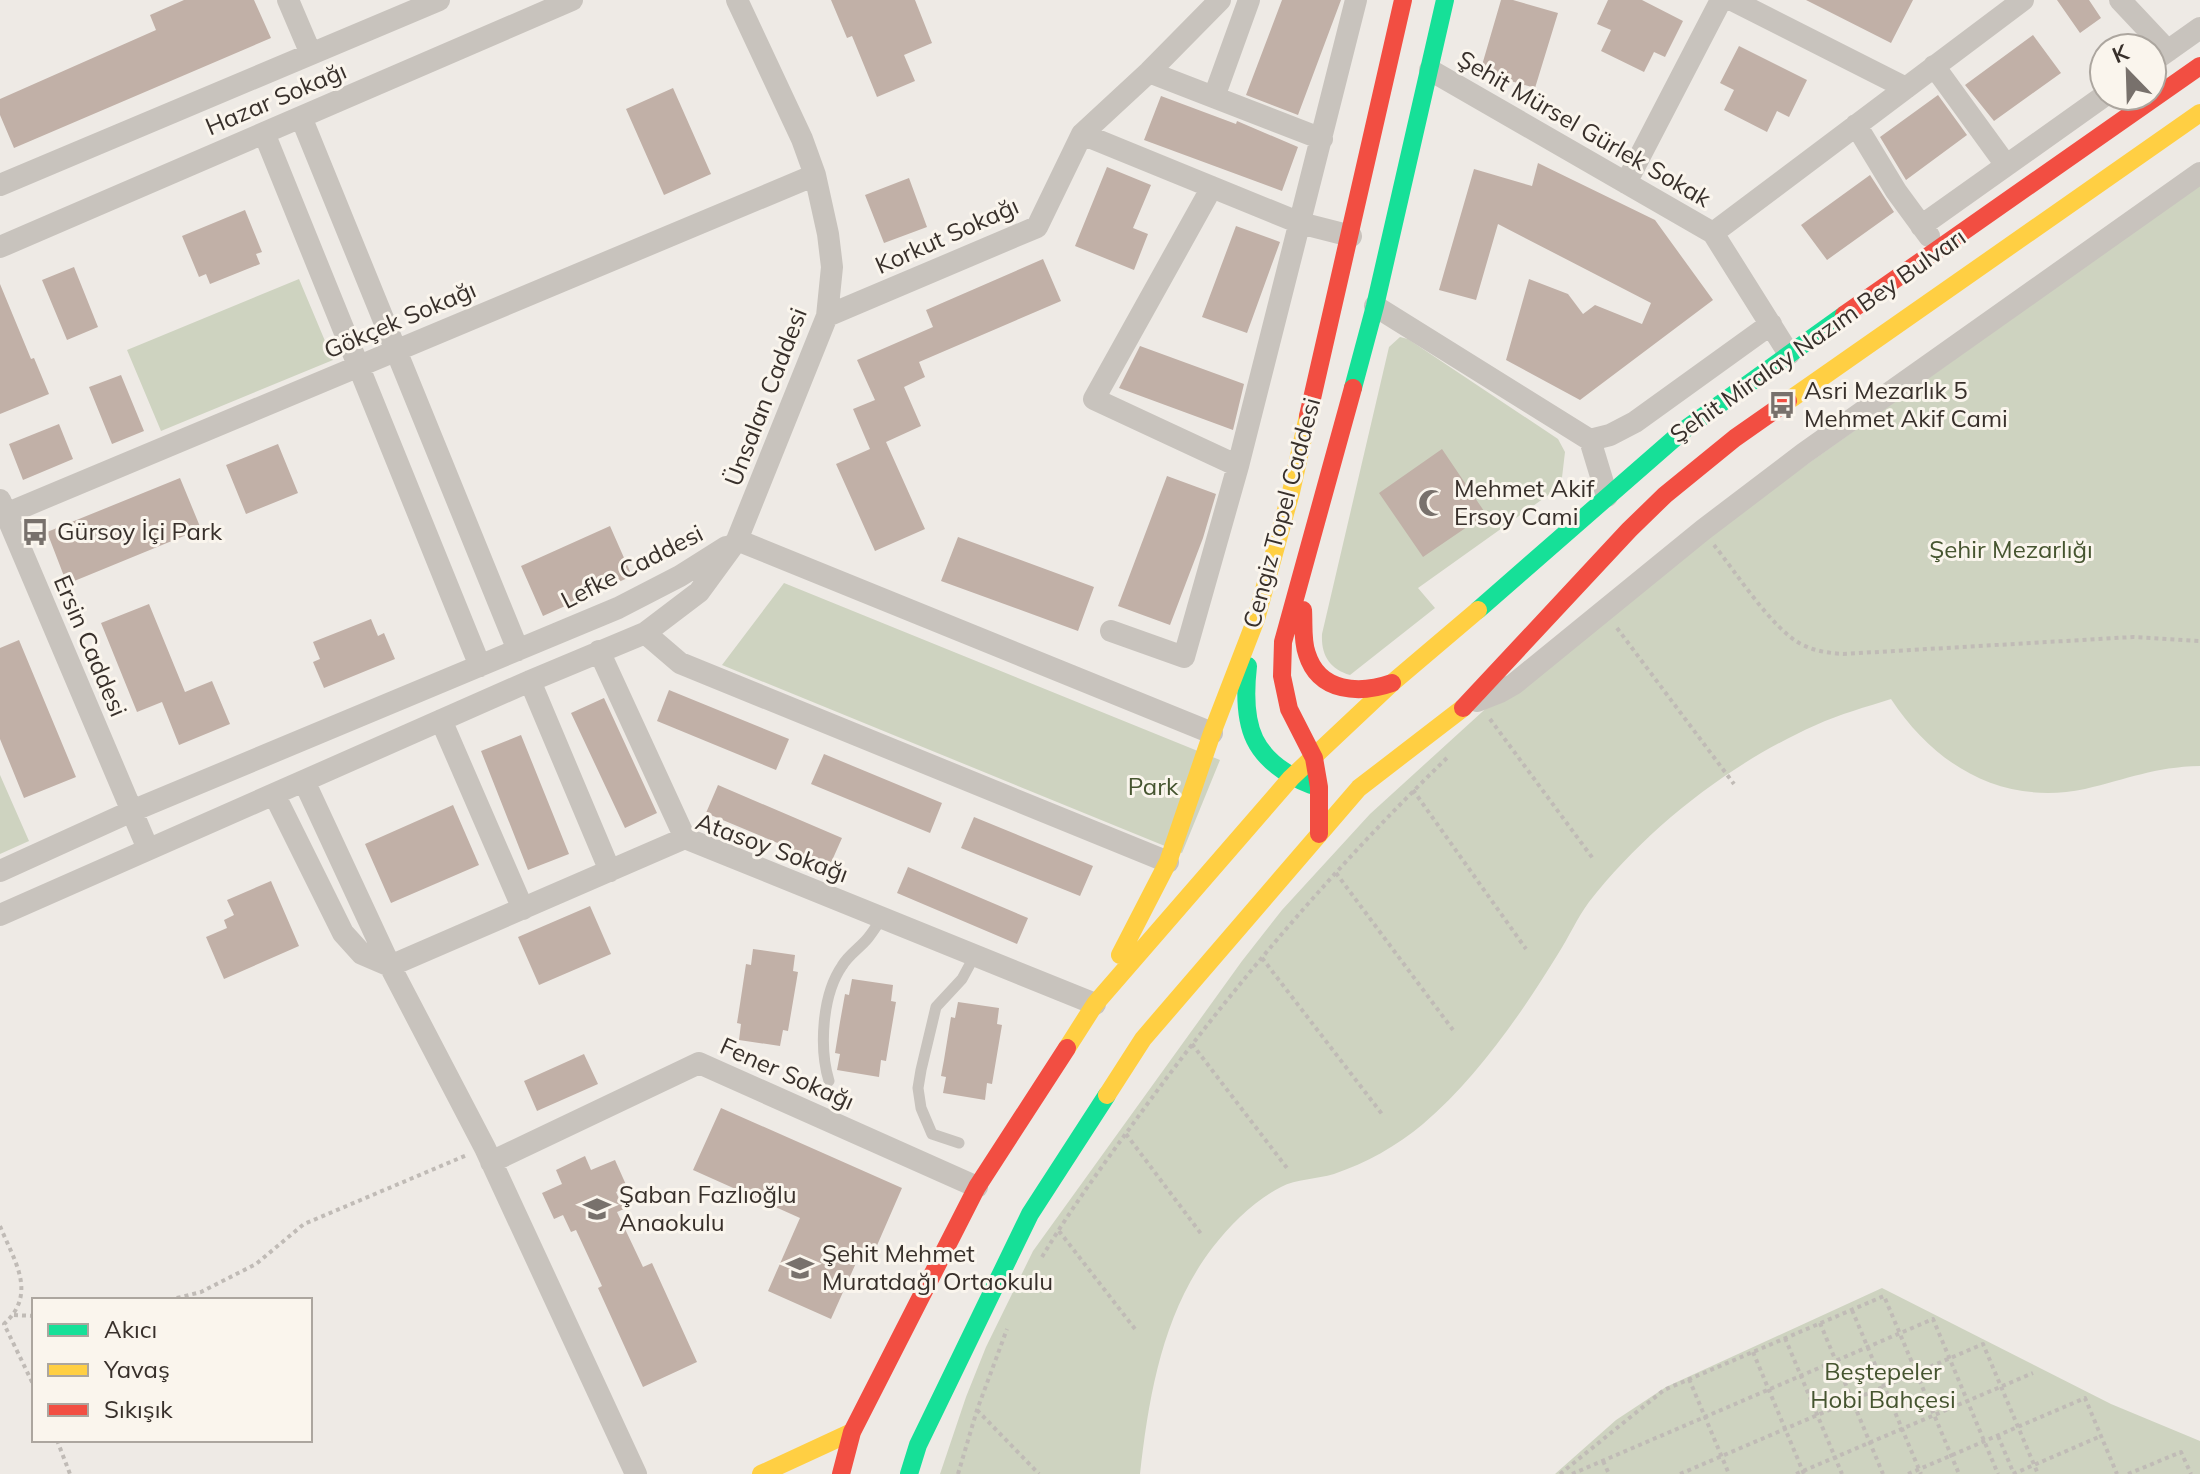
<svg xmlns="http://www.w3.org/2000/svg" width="2200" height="1474" viewBox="0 0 2200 1474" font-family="Mulish,sans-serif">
	<rect width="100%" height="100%" fill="#eeeae5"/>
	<path fill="#ced3c0" d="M 2200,185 L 2200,766 C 2154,767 2128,779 2085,789 C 2003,806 1935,766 1891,699 C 1866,707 1840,714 1816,725 C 1730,763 1647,828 1589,902 C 1577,918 1569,937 1558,954 C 1521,1014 1477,1078 1423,1124 C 1397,1146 1366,1163 1334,1174 C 1317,1179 1296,1179 1281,1187 C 1255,1200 1231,1224 1213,1247 C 1163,1312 1149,1394 1140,1474 L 940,1474 L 966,1397 L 986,1347 L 1033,1251 L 1242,961 L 1282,910 L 1370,814 L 1493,702 L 1629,591 Z
		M 299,279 L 333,360 L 161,431 L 127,350 Z
		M 1400,337 L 1408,339 L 1558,439 L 1565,452 L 1561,486 L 1418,588 L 1435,608 L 1350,675 C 1330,669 1321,656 1322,634 L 1389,347 Z
		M 784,583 L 1220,760 L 1182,853 L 722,665 Z
		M 0,775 L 29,841 L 0,854 Z
		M 1882,1288 L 2111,1404 L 2200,1441 L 2200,1474 L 1555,1474 L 1616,1420 L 1666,1387 Z"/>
	<path fill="#c1b0a7" d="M 184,0 L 254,0 L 271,38 L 14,148 L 0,115 L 0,99 L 156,30 L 150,15 Z
		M 831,0 L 915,0 L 932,43 L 904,55 L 915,81 L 877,97 L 852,36 L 847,38 Z
		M 1282,0 L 1341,0 L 1298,115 L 1246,95 Z
		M 1501,0 L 1513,0 L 1558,13 L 1535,88 L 1480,72 Z
		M 1608,0 L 1642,0 L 1683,21 L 1665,57 L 1654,52 L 1644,72 L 1601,51 L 1611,30 L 1597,24 Z
		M 1806,0 L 1913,0 L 1891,43 Z
		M 2057,0 L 2089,0 L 2101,18 L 2080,33 Z
		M 2033,35 L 2061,73 L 1994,121 L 1965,85 Z
		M 1739,46 L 1807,80 L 1789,117 L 1777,111 L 1767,132 L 1724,110 L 1734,90 L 1720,83 Z
		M 673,88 L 711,174 L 664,195 L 626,109 Z
		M 1938,95 L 1967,135 L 1906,180 L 1880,137 Z
		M 1161,96 L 1236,124 L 1237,121 L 1298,147 L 1282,191 L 1144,140 Z
		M 1538,163 L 1655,220 L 1713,300 L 1580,400 L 1506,360 L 1529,279 L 1568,294 L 1583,314 L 1595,305 L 1642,324 L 1651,303 L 1498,224 L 1476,300 L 1439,290 L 1474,169 L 1532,186 Z
		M 1107,167 L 1151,185 L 1133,228 L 1148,234 L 1134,270 L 1075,246 Z
		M 1870,175 L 1894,212 L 1827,260 L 1801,225 Z
		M 909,178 L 927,227 L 884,243 L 865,195 Z
		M 245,210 L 262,252 L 256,254 L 260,264 L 210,284 L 206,274 L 199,277 L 182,236 Z
		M 1236,226 L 1280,242 L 1247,333 L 1202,317 Z
		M 1043,259 L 1061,301 L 919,362 L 925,377 L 904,387 L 921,426 L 886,442 L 925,529 L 875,551 L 836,464 L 870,449 L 853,409 L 875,400 L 857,360 L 933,327 L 926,310 Z
		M 74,267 L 98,327 L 67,340 L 42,280 Z
		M 0,284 L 31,359 L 34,358 L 49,394 L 0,414 Z
		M 1140,346 L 1244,384 L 1233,430 L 1119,388 Z
		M 121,375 L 144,431 L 112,444 L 89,387 Z
		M 59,424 L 73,459 L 23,480 L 9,444 Z
		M 278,444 L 298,493 L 246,514 L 226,465 Z
		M 1442,449 L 1486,514 L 1423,557 L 1379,493 Z
		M 1167,476 L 1216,494 L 1203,538 L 1170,625 L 1118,606 Z
		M 180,478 L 201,529 L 67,584 L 47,532 Z
		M 610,526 L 632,576 L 543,616 L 521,566 Z
		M 958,537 L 1094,587 L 1078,631 L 941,581 Z
		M 149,604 L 185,692 L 212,681 L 230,724 L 179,745 L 162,702 L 137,712 L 101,623 Z
		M 371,619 L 378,636 L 384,633 L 395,659 L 324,688 L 313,662 L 320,659 L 313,642 Z
		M 19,640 L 76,777 L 24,798 L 0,739 L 0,648 Z
		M 669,690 L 789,739 L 776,770 L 657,721 Z
		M 604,698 L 657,813 L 625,828 L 571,713 Z
		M 521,735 L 569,854 L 528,870 L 481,751 Z
		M 824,754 L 942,803 L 930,833 L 811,784 Z
		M 718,785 L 842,838 L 830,865 L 706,813 Z
		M 453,805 L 479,865 L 391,903 L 365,844 Z
		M 974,817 L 1093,866 L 1080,896 L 961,848 Z
		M 908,867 L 1028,918 L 1017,944 L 897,893 Z
		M 271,881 L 299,946 L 224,979 L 206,937 L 227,928 L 224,920 L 234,915 L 227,900 Z
		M 590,906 L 611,954 L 539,985 L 518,937 Z
		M 753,949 L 795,955 L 793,971 L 798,972 L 788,1031 L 783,1030 L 780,1046 L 739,1040 L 741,1024 L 737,1023 L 740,1004 L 746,964 L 751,965 Z
		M 852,979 L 893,985 L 891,1001 L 896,1002 L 886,1061 L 881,1060 L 879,1077 L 837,1070 L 840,1054 L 835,1053 L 840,1022 L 845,994 L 849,995 Z
		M 958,1002 L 999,1008 L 997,1024 L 1002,1025 L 992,1084 L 987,1083 L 985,1100 L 943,1093 L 946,1077 L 941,1076 L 944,1060 L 951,1017 L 955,1018 Z
		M 584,1054 L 598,1084 L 537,1111 L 524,1081 Z
		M 721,1108 L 902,1188 L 875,1250 L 864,1245 L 831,1319 L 768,1291 L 800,1218 L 693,1170 Z
		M 585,1156 L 591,1170 L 615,1160 L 627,1187 L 616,1192 L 624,1209 L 617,1212 L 643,1267 L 652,1263 L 697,1362 L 643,1387 L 598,1288 L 602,1286 L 576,1230 L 571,1232 L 563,1215 L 554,1219 L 542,1193 L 562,1184 L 556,1170 Z"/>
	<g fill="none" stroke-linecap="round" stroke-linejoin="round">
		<path stroke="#c0bbb6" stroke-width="4" stroke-dasharray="4 4" stroke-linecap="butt" d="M 1714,545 C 1735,571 1772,629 1801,644 C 1814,651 1828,653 1843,654 L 2133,637 L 2200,641
			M 1617,628 L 1734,784
			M 1490,719 L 1594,860
			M 1413,790 L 1526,949
			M 1336,873 L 1453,1030
			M 1262,958 L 1382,1114
			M 1192,1044 L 1287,1168
			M 1126,1134 L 1202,1235
			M 0,1226 C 14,1261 38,1293 4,1324 L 34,1386
			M 1059,1231 L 1135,1329
			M 1042,1257 C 1070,1210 1103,1165 1135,1121 C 1229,991 1334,867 1449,756
			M 169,1300 L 201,1292 L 256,1264 L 304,1224 L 467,1155
			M 1852,1310 L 1921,1474
			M 14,1315 L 34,1316
			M 1820,1323 L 1883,1474
			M 1785,1338 L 1842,1474
			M 1753,1352 L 1804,1474
			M 1689,1379 L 1729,1474
			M 977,1410 L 1039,1474
			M 1998,1436 L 2014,1474
			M 57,1440 L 70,1474
			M 1603,1461 L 1609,1474
			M 958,1474 L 977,1410 L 1007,1329
			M 1560,1474 L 1664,1390 L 1884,1296 L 1959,1474
			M 1572,1474 L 1933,1319 L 1998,1474
			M 1680,1474 L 1983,1344 L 2038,1474
			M 1796,1474 L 2033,1373
			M 1908,1474 L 2085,1398 L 2117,1474
			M 2013,1474 L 2101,1436
			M 2128,1474 L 2181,1452 L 2191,1474"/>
		<path stroke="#c8c3bd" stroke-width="11" d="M 829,1081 C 819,1048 822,995 842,966 C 848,955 860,948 868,938 C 873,932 877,925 882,918
			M 959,1143 L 932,1134 L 921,1108 L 918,1088 L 921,1070 L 936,1007 L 962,979 L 975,955"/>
		<path stroke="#c8c3bd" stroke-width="22" d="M 288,0 L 311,54
			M 1732,0 L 1906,88
			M 2120,0 L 2168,51
			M 2152,62 L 2200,28
			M 1934,66 L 2006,165
			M 1430,70 L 1713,233 L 1789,354
			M 1149,72 L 1322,139
			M 1214,97 L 1249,0
			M 301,117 L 518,650
			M 1856,125 L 1896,191 L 1929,236
			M 264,133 L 480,666
			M 1082,134 L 1300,223 L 1351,236
			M 1626,183 L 1721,0
			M 0,185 L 439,0
			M 1212,187 L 1094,399 L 1238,466
			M 1921,226 L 2104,96
			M 1713,233 L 2023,0
			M 0,247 L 572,0
			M 1375,306 L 1590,440 L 1607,496
			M 827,316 L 1037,227 L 1082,134 L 1149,72 L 1220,0
			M 1590,440 L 1610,435 L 1635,422 L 1771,324
			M 0,500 L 148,849
			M 6,514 L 815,175
			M 737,540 L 1212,733
			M 1111,631 L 1184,657 L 1238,466 L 1356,0
			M 645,633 L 680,663 L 1168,862
			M 599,651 L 685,838
			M 530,681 L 610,871
			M 1477,701 L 1500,692 L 1514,684 L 1703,530 L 1803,454 L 2200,173
			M 441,720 L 523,909
			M 304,781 L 390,966 L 485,1148 L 636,1474
			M 274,794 L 343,933 L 362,954 L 390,966 L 685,838 L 1095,1004
			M 0,871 L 132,811 L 618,608 L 680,576 L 726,547
			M 0,915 L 530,681 L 645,633 L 699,592 L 737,540 L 827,316 L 832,267 L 828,234 L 815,175 L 802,139 L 737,0
			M 491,1162 L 699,1063 L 977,1187"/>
		<path stroke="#16e098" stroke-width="18" d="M 1353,388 L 1375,306 L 1445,0
			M 1478,610 L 1684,430 L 1844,315
			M 1248,666 C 1241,727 1252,761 1311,785
			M 909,1474 L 918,1445 L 1030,1214 L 1107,1095"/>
		<path stroke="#ffcf43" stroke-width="18" d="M 1788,401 L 2200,113
			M 1120,955 L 1168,862 L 1212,733 L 1256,619 L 1291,492 L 1308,416
			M 1067,1048 L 1095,1004 L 1291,778 L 1392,683 L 1478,610
			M 1107,1095 L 1143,1039 L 1359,788 L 1463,708
			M 761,1474 L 852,1432"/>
		<path stroke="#f24e42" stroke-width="18" d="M 1844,315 L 2200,66
			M 1308,416 L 1403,0
			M 1303,610 C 1304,624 1302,641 1307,654 C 1319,693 1360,694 1392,683
			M 1463,708 L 1629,530 L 1665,495 L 1735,438 L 1788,401
			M 1319,834 L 1319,787 L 1314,758 L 1289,709 L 1282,676 L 1283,642 L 1353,388
			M 841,1474 L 852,1432 L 977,1187 L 1067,1048"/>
	</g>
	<defs>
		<g id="bus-bare" transform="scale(2.16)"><path d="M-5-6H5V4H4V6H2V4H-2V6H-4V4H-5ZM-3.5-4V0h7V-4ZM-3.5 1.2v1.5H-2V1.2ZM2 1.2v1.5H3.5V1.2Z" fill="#78716c" stroke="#faf5ed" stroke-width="2.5" paint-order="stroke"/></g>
		<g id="mosque-bare" transform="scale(2.16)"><path d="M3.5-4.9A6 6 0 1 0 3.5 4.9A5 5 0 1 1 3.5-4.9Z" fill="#78716c" stroke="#faf5ed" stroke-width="2.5" paint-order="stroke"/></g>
		<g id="school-bare" transform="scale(2.16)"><path d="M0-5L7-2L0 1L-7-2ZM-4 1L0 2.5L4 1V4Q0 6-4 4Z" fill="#78716c" stroke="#faf5ed" stroke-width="2.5" paint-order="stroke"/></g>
	</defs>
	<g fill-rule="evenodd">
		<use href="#bus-bare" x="1782" y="405"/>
		<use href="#mosque-bare" x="1432" y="503"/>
		<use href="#bus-bare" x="35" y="532"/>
		<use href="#school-bare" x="597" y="1209"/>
		<use href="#school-bare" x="800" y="1268"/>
	</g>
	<g text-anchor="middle" stroke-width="6" stroke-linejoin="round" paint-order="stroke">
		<g font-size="24" fill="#38302b" stroke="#faf5ed">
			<text transform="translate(276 99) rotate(-23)" y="8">Hazar Sokağı</text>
			<text transform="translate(1584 129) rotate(30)" y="8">Şehit Mürsel Gürlek Sokak</text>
			<text transform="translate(947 236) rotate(-24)" y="8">Korkut Sokağı</text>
			<text transform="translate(400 320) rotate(-23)" y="8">Gökçek Sokağı</text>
			<text transform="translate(1818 336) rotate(-35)" y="8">Şehit Miralay Nazım Bey Bulvarı</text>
			<text transform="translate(766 397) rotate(-69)" y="8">Ünsalan Caddesi</text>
			<text transform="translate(1282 513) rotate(-75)" y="8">Cengiz Topel Caddesi</text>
			<text transform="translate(632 567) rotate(-27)" y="8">Lefke Caddesi</text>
			<text transform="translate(90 646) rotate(67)" y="8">Ersin Caddesi</text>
			<text transform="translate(772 848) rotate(20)" y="8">Atasoy Sokağı</text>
			<text transform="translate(787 1074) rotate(24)" y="8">Fener Sokağı</text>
		</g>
		<g font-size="24" fill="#38302b" stroke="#faf5ed" text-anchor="start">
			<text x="1804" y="399">Asri Mezarlık 5<tspan x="1804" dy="28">Mehmet Akif Cami</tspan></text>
			<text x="1454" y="497">Mehmet Akif<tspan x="1454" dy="28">Ersoy Cami</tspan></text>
			<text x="57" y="540">Gürsoy İçi Park</text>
			<text x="619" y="1203">Şaban Fazlıoğlu<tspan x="619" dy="28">Anaokulu</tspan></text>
			<text x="822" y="1262">Şehit Mehmet<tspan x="822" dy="28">Muratdağı Ortaokulu</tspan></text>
		</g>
		<g font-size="24" fill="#465530" stroke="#faf5ed">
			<text x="2011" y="558">Şehir Mezarlığı</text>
			<text x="1153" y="795">Park</text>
			<text x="1883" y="1380">Beştepeler<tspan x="1883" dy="28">Hobi Bahçesi</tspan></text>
		</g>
	</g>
	<rect x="32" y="1298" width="280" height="144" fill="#faf5ed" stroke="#aca69f" stroke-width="2"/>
	<rect x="48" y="1324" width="40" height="12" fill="#16e098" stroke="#aca69f" stroke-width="2"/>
	<text x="104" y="1338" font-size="24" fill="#38302b">Akıcı</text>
	<rect x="48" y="1364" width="40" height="12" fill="#ffcf43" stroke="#aca69f" stroke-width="2"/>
	<text x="104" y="1378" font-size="24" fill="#38302b">Yavaş</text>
	<rect x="48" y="1404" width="40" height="12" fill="#f24e42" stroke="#aca69f" stroke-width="2"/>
	<text x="104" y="1418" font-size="24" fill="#38302b">Sıkışık</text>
	<g transform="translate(2128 72) rotate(337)"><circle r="38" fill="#faf5ed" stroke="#aca69f" stroke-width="2"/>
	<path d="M0-6L14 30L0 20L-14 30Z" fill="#78716c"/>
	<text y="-12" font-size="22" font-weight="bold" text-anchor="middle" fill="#38302b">K</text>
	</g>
</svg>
